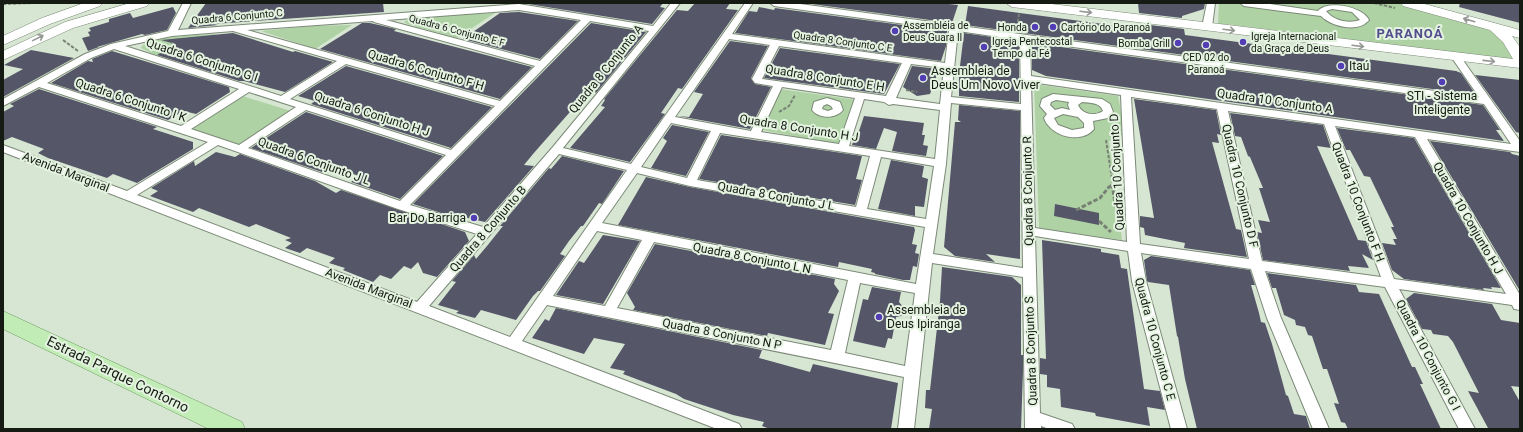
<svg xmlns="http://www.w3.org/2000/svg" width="1523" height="432" viewBox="0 0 1523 432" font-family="Roboto,sans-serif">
	<rect width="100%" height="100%" fill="#d7e6d2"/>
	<path fill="#aed2a4" d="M 1219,3 L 1400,3 L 1454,18 L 1499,34 L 1513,58 L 1505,59 L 1226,24 L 1223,26 L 1218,23 Z
		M 495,13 L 457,38 L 407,24 L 404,22 L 412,17 Z
		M 352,25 L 315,49 L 261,31 L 312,26 Z
		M 216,34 L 169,59 L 151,53 L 141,48 C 145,36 203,35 216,34 Z
		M 1034,84 L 1118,96 L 1125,132 L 1120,138 L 1109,141 L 1122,240 L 1039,228 Z
		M 780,89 L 857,100 L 840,145 L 762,130 Z
		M 239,95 L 291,111 L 240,146 L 186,129 Z"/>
	<path fill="#565669" d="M 206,3 L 383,3 L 384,12 L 213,24 L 218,25 L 188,28 Z
		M 522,3 L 663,3 L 660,7 L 665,8 L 652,24 Z
		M 695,3 L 730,3 L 726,9 L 738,10 L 682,89 L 678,88 L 661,113 L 665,114 L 630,162 L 570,148 L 605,107 L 601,106 L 605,100 L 604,99 L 677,10 L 688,11 Z
		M 804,3 L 940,3 L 958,5 L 952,23 Z
		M 1138,3 L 1205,3 L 1204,9 L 1182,16 L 1182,18 L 1139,13 Z
		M 1460,3 L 1520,3 L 1520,23 L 1459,7 Z
		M 968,6 L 1141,29 L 1141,24 L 1184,29 L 1185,35 L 1456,71 L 1461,73 L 1476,95 L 965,25 Z
		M 173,7 L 176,13 L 167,30 L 145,35 L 142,34 L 97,47 L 99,47 L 88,51 L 82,38 L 90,36 L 88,32 L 91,31 L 89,28 L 109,22 L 109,19 L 130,13 L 133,18 Z
		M 759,7 L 774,10 L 775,8 L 947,31 L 946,46 L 941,61 L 735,33 L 749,11 L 757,12 Z
		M 519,12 L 578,21 L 540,59 L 463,39 L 500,13 Z
		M 362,23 L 370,23 L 396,29 L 394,31 L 532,67 L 500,99 L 320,49 Z
		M 591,23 L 646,32 L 596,93 L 591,88 L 533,154 L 524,165 L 534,166 L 485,222 L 459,216 L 460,219 L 413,204 Z
		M 233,33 L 293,52 L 295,51 L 333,62 L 285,92 L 244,81 L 239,81 L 157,55 L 175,44 L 161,40 Z
		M 964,33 L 1019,41 L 1019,102 L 959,96 L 959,74 Z
		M 730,41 L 768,46 L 751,78 L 755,84 L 771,87 L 750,129 L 678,116 L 689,117 L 703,94 L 694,92 Z
		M 1032,43 L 1483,105 L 1500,130 L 1496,130 L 1504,141 L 1046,76 L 1032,70 Z
		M 780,48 L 900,64 L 884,94 L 764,78 Z
		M 31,50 L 74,58 L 3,97 L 3,80 L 23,69 L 4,65 Z
		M 112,51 L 229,87 L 230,92 L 196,114 L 184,111 L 168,120 L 51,83 L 88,61 L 93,62 L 92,59 Z
		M 346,66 L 492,107 L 451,148 L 311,104 L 315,101 L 298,96 Z
		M 912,66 L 939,69 L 930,94 L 917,96 L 903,87 Z
		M 1475,75 L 1520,80 L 1520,133 L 1516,132 Z
		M 39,89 L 157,127 L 153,129 L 193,142 L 193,149 L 137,183 L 113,174 L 107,178 L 48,158 L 38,153 L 44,149 L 12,137 L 3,141 L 3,112 L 14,106 L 10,104 Z
		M 1134,99 L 1216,110 L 1221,135 L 1217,134 L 1219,143 L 1212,142 L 1236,229 L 1241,230 L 1247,257 L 1184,248 L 1185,243 L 1145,235 L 1144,228 L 1140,227 L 1140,216 L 1154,218 Z
		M 959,105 L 1020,111 L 1020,259 L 986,254 L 995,262 L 955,256 L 944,247 L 955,122 L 961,122 L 958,120 Z
		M 306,112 L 443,156 L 400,199 L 351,182 L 359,176 L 333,167 L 325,173 L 251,148 Z
		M 1230,113 L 1323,125 L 1331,148 L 1317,146 L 1358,240 L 1366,241 L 1373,260 L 1362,254 L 1369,268 L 1348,266 L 1350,271 L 1263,260 L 1257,232 L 1262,233 L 1258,220 L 1270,222 L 1259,188 L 1263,188 L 1250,157 L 1248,156 L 1241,137 L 1235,136 Z
		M 864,116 L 924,123 L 922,135 L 925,135 L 923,145 L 928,146 L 926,156 L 892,151 L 897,132 L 884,128 L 876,149 L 852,145 L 855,136 L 858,134 Z
		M 672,125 L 709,132 L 686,176 L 651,168 L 667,141 L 663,138 Z
		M 1337,128 L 1414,138 L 1501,288 L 1491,287 L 1492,289 L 1483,288 L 1484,290 L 1404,279 L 1392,270 L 1382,243 L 1396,245 L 1393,239 L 1397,239 L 1391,227 L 1394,227 L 1370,177 L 1364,176 L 1350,150 L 1346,150 Z
		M 721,135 L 862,156 L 856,179 L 862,180 L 855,205 L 699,179 Z
		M 1430,141 L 1510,152 L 1512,154 L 1520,156 L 1520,291 Z
		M 216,152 L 235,157 L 240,154 L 315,181 L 336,193 L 341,190 L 465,232 L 469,241 L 437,277 L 423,273 L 418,262 L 411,269 L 404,266 L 391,279 L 380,275 L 373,282 L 343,270 L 345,268 L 329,263 L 335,258 L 307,248 L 300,253 L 285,248 L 292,243 L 285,240 L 291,238 L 256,224 L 249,227 L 199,208 L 193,212 L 150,196 L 158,191 L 151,188 L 194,161 L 195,166 Z
		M 562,156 L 624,171 L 602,204 L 599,203 L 583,226 L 581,226 L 569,241 L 560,254 L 565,256 L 540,291 L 538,291 L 533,296 L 516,320 L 481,310 L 475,318 L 456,313 L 459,311 L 438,305 L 456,282 L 452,281 L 474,255 L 476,259 L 487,246 L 503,226 L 500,226 L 549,168 L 551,169 Z
		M 891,160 L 924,166 L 922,177 L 928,179 L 924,207 L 915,206 L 915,216 L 878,209 Z
		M 646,177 L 690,187 L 914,227 L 915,230 L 912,244 L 917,245 L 915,253 L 919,254 L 917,267 L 913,266 L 910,280 L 903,280 L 875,274 L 875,273 L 871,272 L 872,269 L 839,262 L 838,267 L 618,225 Z
		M 1055,204 L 1099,213 L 1099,225 L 1054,216 Z
		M 603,235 L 640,241 L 603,304 L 556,295 L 579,261 L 584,263 Z
		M 1042,240 L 1101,249 L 1101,252 L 1119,255 L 1121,268 L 1127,269 L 1144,389 L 1160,391 L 1165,410 L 1147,407 L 1150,426 L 1096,416 L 1095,413 L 1061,407 L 1060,389 L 1047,387 L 1047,375 L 1040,374 L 1040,358 L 1046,359 Z
		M 655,244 L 835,279 L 834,284 L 839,291 L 828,313 L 834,314 L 825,345 L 768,333 L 767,336 L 633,310 L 635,307 L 627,293 Z
		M 1151,256 L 1250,270 L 1255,285 L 1251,285 L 1259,313 L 1261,322 L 1265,323 L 1272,344 L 1286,395 L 1288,396 L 1294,414 L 1306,416 L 1310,429 L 1197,429 L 1185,379 L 1178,337 L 1177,336 L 1169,285 L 1148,282 L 1147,281 L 1144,260 Z
		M 942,267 L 1012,277 L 1021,285 L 1021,355 L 1023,355 L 1023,371 L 1021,429 L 929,429 L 932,409 L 925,408 L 926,390 L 930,390 L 940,301 Z
		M 1267,273 L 1356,285 L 1359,292 L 1379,294 L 1412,367 L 1415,367 L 1423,384 L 1420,384 L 1441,429 L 1348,429 L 1345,423 L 1341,422 L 1334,403 L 1339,404 L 1327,369 L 1323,369 L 1312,336 L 1308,335 L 1305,327 L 1296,325 L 1295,320 L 1284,315 L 1276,288 L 1272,288 Z
		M 872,287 L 901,292 L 899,302 L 909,314 L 896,317 L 892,339 L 888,338 L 885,348 L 853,341 L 863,299 L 868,300 Z
		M 1414,293 L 1492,304 L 1501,320 L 1520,323 L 1520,387 L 1511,386 L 1520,402 L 1520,429 L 1488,428 L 1468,391 L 1479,393 L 1453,342 L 1448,336 L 1433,334 L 1431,330 L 1422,329 L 1406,299 Z
		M 556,308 L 762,350 L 759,358 L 810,372 L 813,364 L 898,383 L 891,429 L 770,429 L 762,426 L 764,422 L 733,415 L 684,399 L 676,394 L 623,374 L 625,371 L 610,368 L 625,344 L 594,338 L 584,354 L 532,338 L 545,319 L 549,321 Z"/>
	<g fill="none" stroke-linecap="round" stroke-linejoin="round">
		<g stroke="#7b8977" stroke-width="2">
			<path id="street" d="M 183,3 L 191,3 L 178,30 L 519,4 L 653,26 L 671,3 L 680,3 L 563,148 L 631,164 L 745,3 L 753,3 L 732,34 L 945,63 L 949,30 L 774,6 L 770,3 L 793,3 L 1479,97 L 1452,58 L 1457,55 L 1460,56 L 1520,141 L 1520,152 L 1427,139 L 1520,295 L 1520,310 L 1514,309 L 1512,305 L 1399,289 L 1475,429 L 1459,429 L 1385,287 L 1265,271 L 1281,318 L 1329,429 L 1313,429 L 1267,318 L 1251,269 L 1141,253 L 1146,281 L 1187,429 L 1171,429 L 1132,281 L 1128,251 L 1035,236 L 1040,413 L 1072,424 L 1075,429 L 1049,429 L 1041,426 L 1041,429 L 1025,429 L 1023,277 L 932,263 L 914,429 L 898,429 L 904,377 L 547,305 L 522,341 L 739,424 L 742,429 L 717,429 L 3,152 L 3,145 L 127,191 L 208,142 L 39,87 L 3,106 L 3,99 L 85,54 L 111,44 L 168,31 ZM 519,10 L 581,20 L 540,61 L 386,20 ZM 373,21 L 374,22 L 535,66 L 500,101 L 247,30 ZM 590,21 L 649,31 L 552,148 L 483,227 L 410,205 ZM 233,31 L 337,61 L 281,96 L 125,46 L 172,36 ZM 958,31 L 1020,40 L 1021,104 L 951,97 ZM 729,39 L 770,45 L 752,79 L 755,83 L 773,86 L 751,131 L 675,117 ZM 1030,41 L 1484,104 L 1511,144 L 1031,76 ZM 779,46 L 902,63 L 886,96 L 762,79 ZM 114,49 L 239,89 L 181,126 L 47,83 L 91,58 ZM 346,64 L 495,106 L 451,150 L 290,99 ZM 911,64 L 944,68 L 940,104 L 896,98 ZM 1031,82 L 1121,95 L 1127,242 L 1035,228 ZM 782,87 L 855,98 L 839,144 L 761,132 ZM 249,92 L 296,107 L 239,145 L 191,129 ZM 1131,97 L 1217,109 L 1249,259 L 1140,244 ZM 864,99 L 884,102 L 889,105 L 893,104 L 940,110 L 935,159 L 849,146 ZM 951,103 L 1021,110 L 1023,268 L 933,254 L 946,164 ZM 306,110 L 446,155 L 400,201 L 248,148 ZM 1228,111 L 1324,124 L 1381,277 L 1262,261 ZM 671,123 L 711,131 L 687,178 L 641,167 ZM 1335,126 L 1415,137 L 1506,294 L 1394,279 ZM 720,133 L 870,156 L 856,207 L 697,180 ZM 218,145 L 398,209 L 477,234 L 417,302 L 137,195 ZM 559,154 L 627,170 L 510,337 L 429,306 ZM 881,157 L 934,166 L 926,219 L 867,209 ZM 637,173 L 690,186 L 925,227 L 916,284 L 602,223 ZM 597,231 L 642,240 L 605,306 L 553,296 ZM 654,242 L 848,280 L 831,350 L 617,308 ZM 860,283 L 915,293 L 905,366 L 845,353 Z
				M 1207,3 L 1215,3 L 1212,27 L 1207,30 L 1202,27 Z
				M 1240,3 L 1263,3 L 1318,11 C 1327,0 1362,6 1369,20 C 1359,33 1332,27 1321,16 L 1244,6 ZM 1332,9 L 1352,12 L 1360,20 C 1349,24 1334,21 1326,11 Z
				M 1053,94 L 1102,99 L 1110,104 L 1113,112 L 1108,118 L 1093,121 L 1094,129 C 1081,145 1050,136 1044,118 L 1047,114 L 1040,106 L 1042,99 ZM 1056,100 L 1069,102 L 1068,105 L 1070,110 L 1062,108 L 1055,110 L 1050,105 L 1051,102 ZM 1082,102 C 1090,103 1100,102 1103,111 C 1094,117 1082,114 1078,105 ZM 1063,114 L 1078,117 L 1084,123 L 1084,128 L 1072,130 L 1058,125 L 1054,118 Z
				M 827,98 L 840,102 L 843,110 C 836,119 819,119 812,110 L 814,102 ZM 827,104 L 831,106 L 833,109 L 828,111 L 822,109 L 823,106 Z"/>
		</g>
		<g stroke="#7b8977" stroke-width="1">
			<path id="secondary" d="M 84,3 L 102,3 L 100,6 L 50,24 L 3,45 L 3,36 L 42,18 Z
				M 130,3 L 149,3 L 147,6 L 73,28 L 3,60 L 3,51 L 65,22 Z
				M 1006,3 L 1043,3 L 1513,59 L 1503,42 L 1490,30 L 1403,6 L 1401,3 L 1421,3 L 1520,30 L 1520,38 L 1512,36 L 1520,47 L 1520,68 L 1012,7 Z"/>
		</g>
		<g stroke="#6b9a5e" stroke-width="1">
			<path id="primary" d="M 3,311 L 242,422 L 245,429 L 209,429 L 3,329 Z"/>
		</g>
		<path stroke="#788274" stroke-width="2" stroke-dasharray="3.5 1.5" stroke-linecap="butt" d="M 1374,3 L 1395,8
			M 3,4 L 32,3
			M 1017,27 L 1019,14
			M 63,40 L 78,51
			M 167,53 L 173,46 L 172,42
			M 906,90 L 917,92
			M 779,112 L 789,106 L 795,95
			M 1106,140 L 1113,185"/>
		<path stroke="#788274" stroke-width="3" stroke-dasharray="4.5 2" stroke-linecap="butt" d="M 1112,184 L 1117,215
			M 1076,210 L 1100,198 L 1109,187 L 1113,185
			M 1099,221 L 1111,232"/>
		<use href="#street" fill="#fff" fill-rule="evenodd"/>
		<use href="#secondary" fill="#fff" fill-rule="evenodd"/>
		<use href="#primary" fill="#c2ecb6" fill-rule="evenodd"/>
	</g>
	<defs><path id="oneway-shaft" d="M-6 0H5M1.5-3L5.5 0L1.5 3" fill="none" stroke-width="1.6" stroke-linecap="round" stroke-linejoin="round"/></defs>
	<g stroke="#969895">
		<use href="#oneway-shaft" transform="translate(1086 12) rotate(7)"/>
		<use href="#oneway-shaft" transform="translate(1469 20) rotate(-164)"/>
		<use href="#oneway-shaft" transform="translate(1229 30) rotate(7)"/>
		<use href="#oneway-shaft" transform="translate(38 38) rotate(-26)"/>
		<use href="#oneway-shaft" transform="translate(1358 46) rotate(7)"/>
		<use href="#oneway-shaft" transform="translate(1489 61) rotate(6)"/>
	</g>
	<g fill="#533db5" stroke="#e4f3e0" stroke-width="1.5">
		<circle cx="1035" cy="27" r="4"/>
		<circle cx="1053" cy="27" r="4"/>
		<circle cx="895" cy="31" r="4"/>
		<circle cx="1243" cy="42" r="4"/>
		<circle cx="1178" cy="43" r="4"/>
		<circle cx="1206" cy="45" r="4"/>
		<circle cx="984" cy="47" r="4"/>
		<circle cx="1341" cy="66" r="4"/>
		<circle cx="923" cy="78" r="4"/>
		<circle cx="1442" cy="82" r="4"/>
		<circle cx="474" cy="218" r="4"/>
		<circle cx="879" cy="317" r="4"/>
	</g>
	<g text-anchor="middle" stroke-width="4" stroke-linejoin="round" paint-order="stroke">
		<g font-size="10" fill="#151a13" stroke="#e4f3e0">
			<text transform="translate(237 16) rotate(-5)" y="4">Quadra 6 Conjunto C</text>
			<text transform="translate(457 30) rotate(15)" y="4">Quadra 6 Conjunto E F</text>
			<text transform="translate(843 41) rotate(8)" y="4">Quadra 8 Conjunto C E</text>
		</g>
		<g font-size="10" fill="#151a13" stroke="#e4f3e0" text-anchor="start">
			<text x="903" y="29">Assembléia de<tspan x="903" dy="12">Deus Guara II</tspan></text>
			<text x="1027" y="31" text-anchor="end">Honda</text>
			<text x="1061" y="31">Cartório do Paranoá</text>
			<text x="1251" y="40">Igreja Internacional<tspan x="1251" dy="12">da Graça de Deus</tspan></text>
			<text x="992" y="45">Igreja Pentecostal<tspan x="992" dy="12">Tempo da Fé</tspan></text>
			<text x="1170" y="47" text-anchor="end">Bomba Grill</text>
			<text x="1206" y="61" text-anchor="middle">CED 02 do<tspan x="1206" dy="12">Paranoá</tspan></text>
		</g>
		<g font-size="12" fill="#151a13" stroke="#e4f3e0">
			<text transform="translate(202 60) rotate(18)" y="4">Quadra 6 Conjunto G I</text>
			<text transform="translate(606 69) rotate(-51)" y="4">Quadra 8 Conjunto A</text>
			<text transform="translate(426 70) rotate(16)" y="4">Quadra 6 Conjunto F H</text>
			<text transform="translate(825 78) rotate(9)" y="4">Quadra 8 Conjunto E H</text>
			<text transform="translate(131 100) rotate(18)" y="4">Quadra 6 Conjunto I K</text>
			<text transform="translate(1275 101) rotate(8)" y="4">Quadra 10 Conjunto A</text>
			<text transform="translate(372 114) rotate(18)" y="4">Quadra 6 Conjunto H J</text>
			<text transform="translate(799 128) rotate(9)" y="4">Quadra 8 Conjunto H J</text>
			<text transform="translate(314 161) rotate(20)" y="4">Quadra 6 Conjunto J L</text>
			<text transform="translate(66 172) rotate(21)" y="4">Avenida Marginal</text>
			<text transform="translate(1117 172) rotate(-93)" y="4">Quadra 10 Conjunto D</text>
			<text transform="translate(1240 186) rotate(77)" y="4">Quadra 10 Conjunto D F</text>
			<text transform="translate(1028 191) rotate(-91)" y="4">Quadra 8 Conjunto R</text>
			<text transform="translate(776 196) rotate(10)" y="4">Quadra 8 Conjunto J L</text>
			<text transform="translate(1358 202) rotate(69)" y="4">Quadra 10 Conjunto F H</text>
			<text transform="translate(1468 218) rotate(60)" y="4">Quadra 10 Conjunto H J</text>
			<text transform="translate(488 229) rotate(-49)" y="4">Quadra 8 Conjunto B</text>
			<text transform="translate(752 258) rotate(11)" y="4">Quadra 8 Conjunto L N</text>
			<text transform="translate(369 288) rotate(21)" y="4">Avenida Marginal</text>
			<text transform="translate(722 334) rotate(11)" y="4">Quadra 8 Conjunto N P</text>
			<text transform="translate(1155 339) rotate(75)" y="4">Quadra 10 Conjunto C E</text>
			<text transform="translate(1031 351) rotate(-92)" y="4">Quadra 8 Conjunto S</text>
			<text transform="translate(1428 355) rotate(62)" y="4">Quadra 10 Conjunto G I</text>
		</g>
		<g font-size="12" fill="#151a13" stroke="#e4f3e0" text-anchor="start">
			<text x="1349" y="70">Itaú</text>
			<text x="931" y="75">Assembleia de<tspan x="931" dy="14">Deus Um Novo Viver</tspan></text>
			<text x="1442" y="100" text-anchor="middle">STI - Sistema<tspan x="1442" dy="14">Inteligente</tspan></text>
			<text x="466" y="222" text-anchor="end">Bar Do Barriga</text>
			<text x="887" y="314">Assembleia de<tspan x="887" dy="14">Deus Ipiranga</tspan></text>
		</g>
		<g font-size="13" font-weight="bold" letter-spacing="1" fill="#524d8c" stroke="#e4f3e0">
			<text x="1410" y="38">PARANOÁ</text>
		</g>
		<g font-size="14" fill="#151a13" stroke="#e4f3e0">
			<text transform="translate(118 374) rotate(26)" y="5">Estrada Parque Contorno</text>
		</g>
	</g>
	<rect width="1523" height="432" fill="none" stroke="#151a13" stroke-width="8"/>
</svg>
